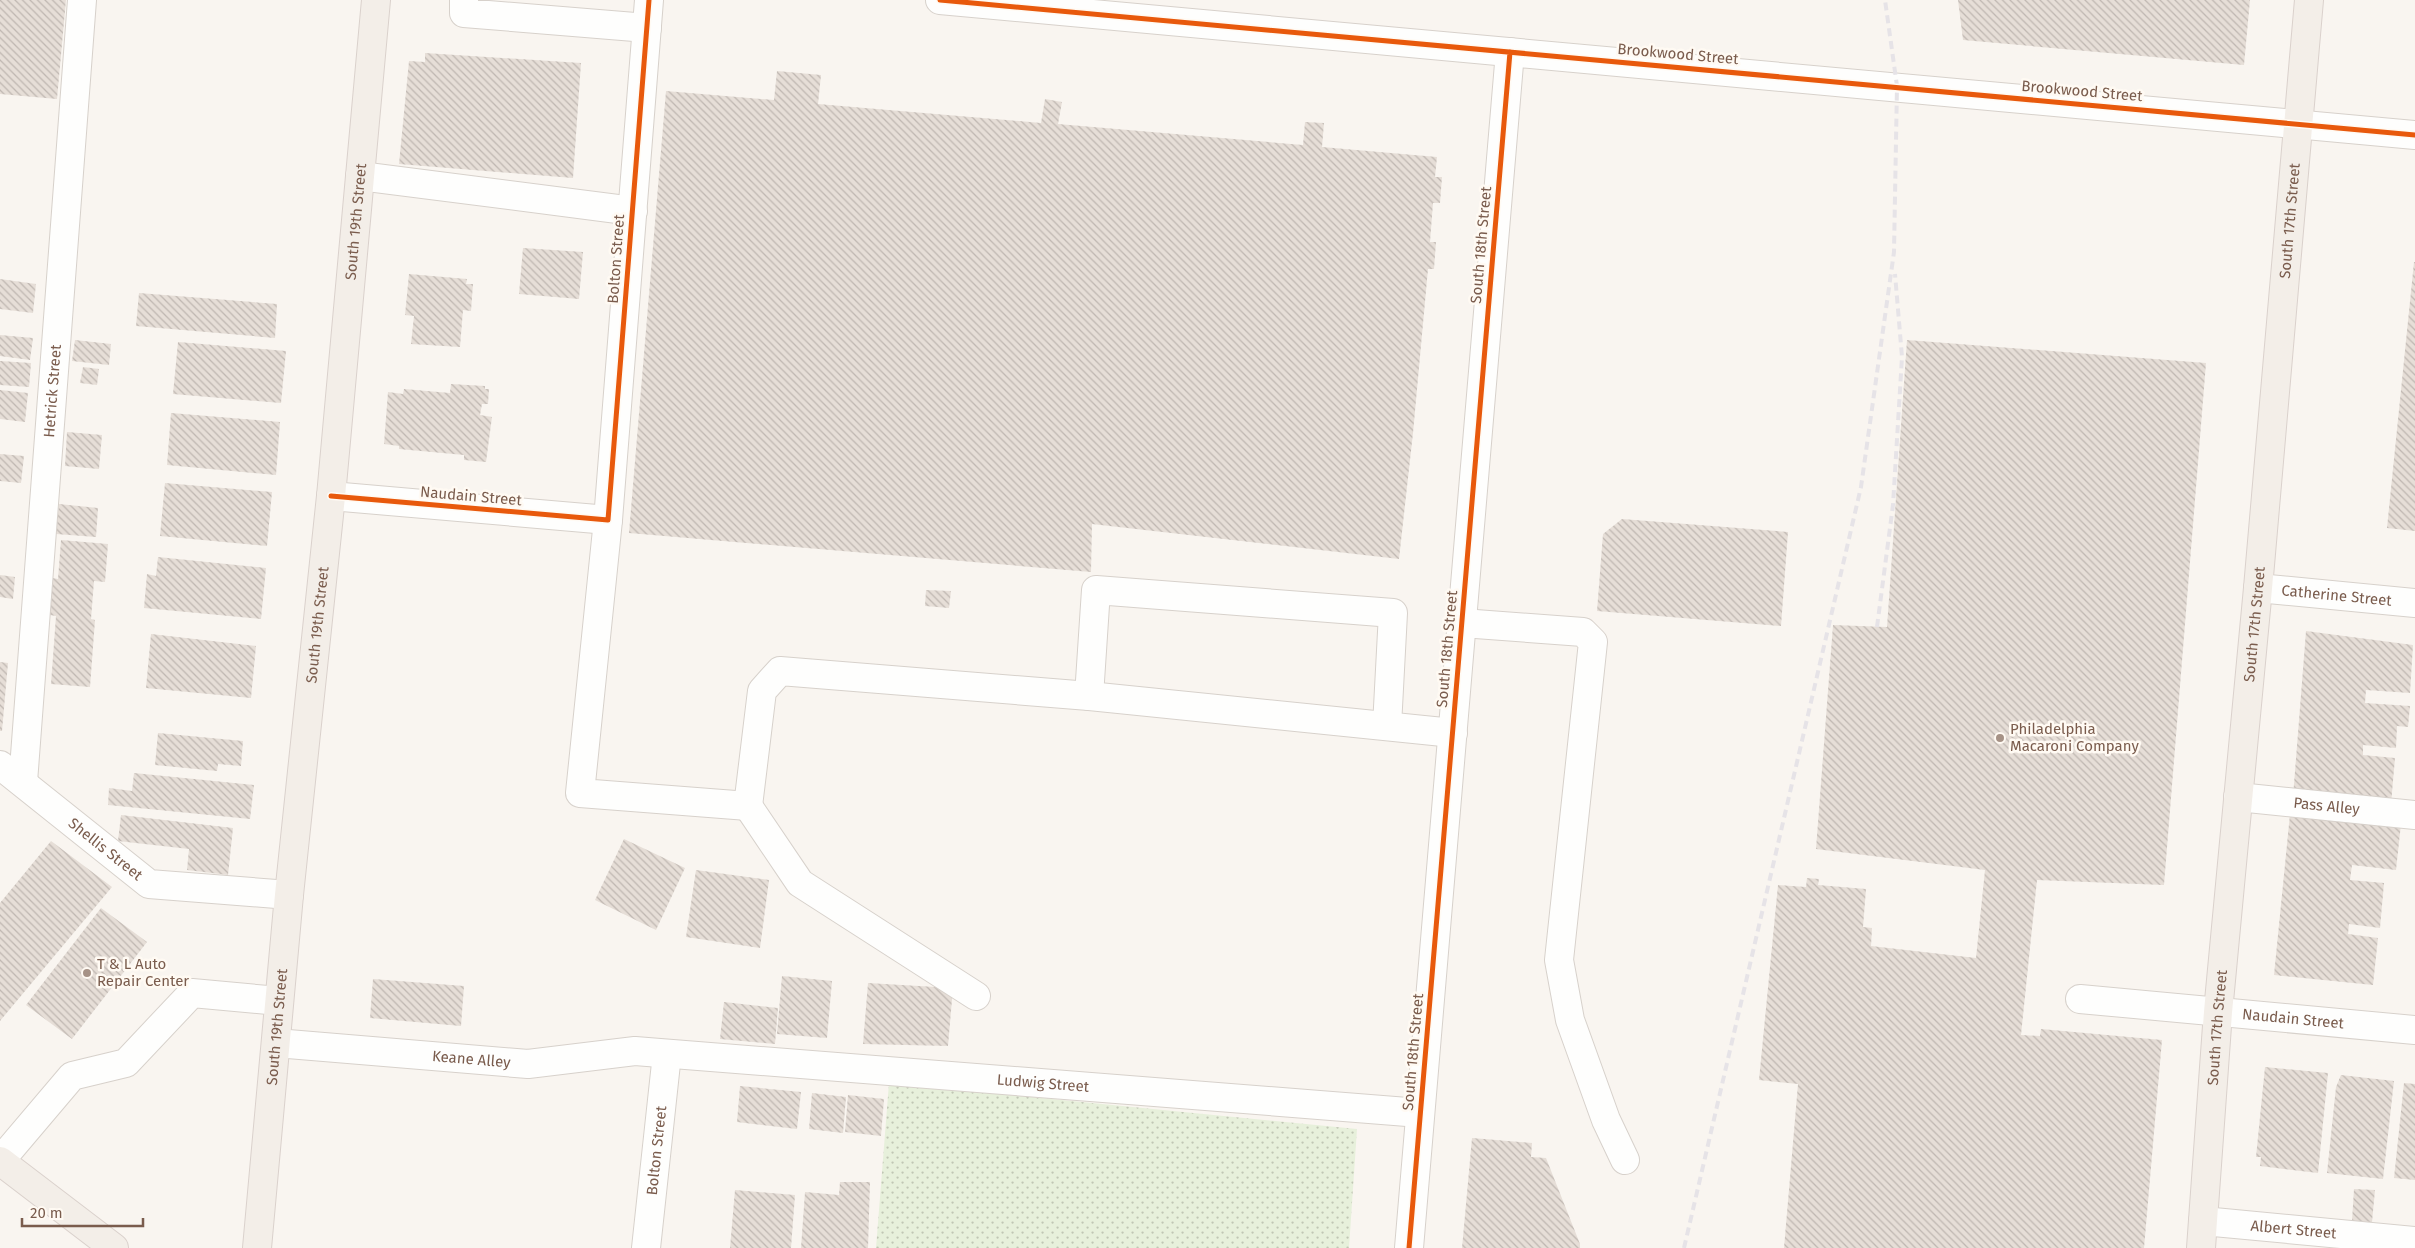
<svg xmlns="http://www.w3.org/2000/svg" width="2415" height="1248" viewBox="0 0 2415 1248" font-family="'Fira Sans',sans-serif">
	<defs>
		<pattern id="grass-dots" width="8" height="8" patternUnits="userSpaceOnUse" patternTransform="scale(1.25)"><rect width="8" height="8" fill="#e7f0db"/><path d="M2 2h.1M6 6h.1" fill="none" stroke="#c0c6b4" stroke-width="1.8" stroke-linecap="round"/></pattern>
		<pattern id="building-back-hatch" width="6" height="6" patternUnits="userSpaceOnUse" patternTransform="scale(1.25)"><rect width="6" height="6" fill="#e6ded7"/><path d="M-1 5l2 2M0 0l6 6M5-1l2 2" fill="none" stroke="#bfb7b1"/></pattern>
	</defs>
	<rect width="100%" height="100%" fill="#f9f5f0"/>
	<path fill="url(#grass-dots)" d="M 889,1083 L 1357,1129 L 1349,1248 L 876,1248 Z"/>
	<path fill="url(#building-back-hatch)" d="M 0,0 L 66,0 L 57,99 L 0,94 Z
		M 1958,0 L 2250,0 L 2244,65 L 1963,40 Z
		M 425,53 L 581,63 L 573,178 L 399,164 L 409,61 L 425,62 Z
		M 777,71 L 821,75 L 818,104 L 1041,123 L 1045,99 L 1062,102 L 1058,124 L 1303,145 L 1305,122 L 1324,123 L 1322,147 L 1437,157 L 1435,177 L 1442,177 L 1440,203 L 1433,203 L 1430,242 L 1436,242 L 1434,269 L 1428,269 L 1413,433 L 1399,559 L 1092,524 L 1091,572 L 629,533 L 666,91 L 774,100 Z
		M 523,248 L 583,252 L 579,299 L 519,294 Z
		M 2414,262 L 2415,262 L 2415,531 L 2387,528 Z
		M 409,274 L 467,279 L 466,284 L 473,284 L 471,311 L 463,310 L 460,347 L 411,344 L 414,316 L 405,315 Z
		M 0,279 L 36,284 L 33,313 L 0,309 Z
		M 139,293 L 277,304 L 275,338 L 136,326 Z
		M 0,335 L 33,338 L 30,360 L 0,356 Z
		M 75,340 L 111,344 L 109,365 L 72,361 Z
		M 1907,340 L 2206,363 L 2164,885 L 2037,880 L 2021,1035 L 2040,1036 L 2041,1029 L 2162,1040 L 2144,1248 L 1784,1248 L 1798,1084 L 1759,1080 L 1778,885 L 1806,887 L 1807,878 L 1819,879 L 1818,885 L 1866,889 L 1863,927 L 1872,928 L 1871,946 L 1976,958 L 1985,870 L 1816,849 L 1833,625 L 1887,627 Z
		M 178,342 L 286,351 L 281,403 L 173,394 Z
		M 0,361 L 31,363 L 29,387 L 0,385 Z
		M 83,367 L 99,369 L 97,385 L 80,383 Z
		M 451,384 L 485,386 L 485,389 L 489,389 L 488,404 L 482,404 L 480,415 L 492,417 L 486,462 L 464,460 L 464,455 L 399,449 L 399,446 L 384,444 L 388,392 L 403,394 L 404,389 L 450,393 Z
		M 0,390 L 28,393 L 25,422 L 0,419 Z
		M 171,413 L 280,422 L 276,475 L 167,465 Z
		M 67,432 L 102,435 L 99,469 L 65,466 Z
		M 0,454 L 24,456 L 21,483 L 0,481 Z
		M 165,483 L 272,492 L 267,546 L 160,536 Z
		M 59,504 L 98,508 L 96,537 L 56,534 Z
		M 1622,519 L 1788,532 L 1781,626 L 1597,611 L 1603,534 Z
		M 61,540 L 108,544 L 105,582 L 94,581 L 91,619 L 95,620 L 90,687 L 51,684 L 56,616 L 50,615 L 53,578 L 58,579 Z
		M 158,557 L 266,568 L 261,619 L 144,608 L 147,574 L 156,576 Z
		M 0,575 L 15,577 L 13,599 L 0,597 Z
		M 926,590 L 951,591 L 949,608 L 925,606 Z
		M 2306,631 L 2413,645 L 2410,693 L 2366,690 L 2365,703 L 2410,706 L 2408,727 L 2397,726 L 2396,748 L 2363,745 L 2363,755 L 2395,758 L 2391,804 L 2293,797 Z
		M 151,634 L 256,646 L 251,698 L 146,688 Z
		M 0,662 L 8,663 L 2,731 L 0,731 Z
		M 158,733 L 243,741 L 241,766 L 218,764 L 217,771 L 155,765 Z
		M 134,773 L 254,785 L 250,819 L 108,805 L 109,788 L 132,791 Z
		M 2290,814 L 2401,824 L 2396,870 L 2352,865 L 2350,880 L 2384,883 L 2380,928 L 2349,924 L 2348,934 L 2378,938 L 2373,985 L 2274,975 Z
		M 121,815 L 233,828 L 228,875 L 187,870 L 189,849 L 118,841 Z
		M 624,839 L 685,868 L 656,930 L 595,900 Z
		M 51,841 L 112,887 L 0,1021 L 0,903 Z
		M 696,870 L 769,880 L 760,948 L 686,937 Z
		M 101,908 L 147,942 L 72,1039 L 26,1005 Z
		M 782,976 L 832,981 L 827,1038 L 777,1034 Z
		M 373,979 L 464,986 L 461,1026 L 370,1018 Z
		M 868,983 L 953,988 L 948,1046 L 863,1044 Z
		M 724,1002 L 778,1008 L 775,1044 L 720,1039 Z
		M 2265,1067 L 2328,1073 L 2318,1173 L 2260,1166 L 2261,1157 L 2256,1157 Z
		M 2341,1075 L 2394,1081 L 2383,1179 L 2327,1173 L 2336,1087 Z
		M 2404,1083 L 2415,1084 L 2415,1180 L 2394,1178 Z
		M 740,1086 L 801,1092 L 797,1129 L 737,1122 Z
		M 812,1093 L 846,1097 L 843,1133 L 809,1129 Z
		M 848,1095 L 884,1099 L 881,1136 L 845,1132 Z
		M 1472,1138 L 1532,1143 L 1531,1157 L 1546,1158 L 1580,1244 L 1580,1248 L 1462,1248 Z
		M 840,1182 L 870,1182 L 868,1248 L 801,1248 L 805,1192 L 839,1195 Z
		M 2354,1189 L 2375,1190 L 2372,1222 L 2352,1221 Z
		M 735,1190 L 795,1195 L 791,1248 L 730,1248 Z"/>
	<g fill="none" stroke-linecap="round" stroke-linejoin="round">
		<g stroke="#d7d1cb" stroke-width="30">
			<g id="minor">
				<path d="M 464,0 L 464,13 L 647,28"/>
				<path d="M 649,0 L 608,520 L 580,793 L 748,806 L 762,691 L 780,671 L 1089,696 L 1453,733"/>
				<path d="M 940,0 L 2415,135"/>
				<path d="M 360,176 L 633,211"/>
				<path d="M 331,496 L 608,520"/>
				<path id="s1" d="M 2258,588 L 2415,603"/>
				<path d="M 1462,623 L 1583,632 L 1593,642 L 1559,960 L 1570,1020 L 1606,1120 L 1625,1160"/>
				<path d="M 1089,696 L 1096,590 L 1393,613 L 1387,726"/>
				<path id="s2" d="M 0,765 L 149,884 L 289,895"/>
				<path id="s3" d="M 23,782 L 82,0"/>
				<path id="s4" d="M 2238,797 L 2415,815"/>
				<path d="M 748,806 L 800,883 L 976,996"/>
				<path id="s5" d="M 2080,999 L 2415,1030"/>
				<path id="s6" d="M 276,1043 L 528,1064 L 635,1051 L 1420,1113"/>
				<path d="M 0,1161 L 72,1076 L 126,1063 L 192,993 L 279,1001"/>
				<path id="s7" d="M 2203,1221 L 2415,1241"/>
				<path id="s8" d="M 646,1248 L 667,1054"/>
				<path d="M 1409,1248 L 1510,52"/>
			</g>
		</g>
		<g stroke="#dad1cc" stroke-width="30">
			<g id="major">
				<path d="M 0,1161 L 114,1248"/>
				<path id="s9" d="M 257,1248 L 289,895 L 331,496 L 376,0"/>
				<path id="s10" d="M 2201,1248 L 2218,1012 L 2258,588 L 2309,0"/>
			</g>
		</g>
		<use href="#minor" stroke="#fefefd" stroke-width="28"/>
		<use href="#major" stroke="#f3eee8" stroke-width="28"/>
		<path stroke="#e6e3e7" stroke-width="4" stroke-dasharray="8 5" stroke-linecap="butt" d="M 1877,627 L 1893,505 L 1902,357 L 1895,274
			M 1684,1248 L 1861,487 L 1894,252 L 1897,86 L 1885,0"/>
		<g stroke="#fffaf3" stroke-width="8">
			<path id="cycleway" d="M 940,0 L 2415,135
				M 331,496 L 608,520 L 649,0
				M 1409,1248 L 1510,52"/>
		</g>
		<use href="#cycleway" stroke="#e8590c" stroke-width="5"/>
	</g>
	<g fill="#a69286" stroke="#fffaf3" stroke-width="2">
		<circle cx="2000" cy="738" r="5"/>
		<circle cx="87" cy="973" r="5"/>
	</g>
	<g text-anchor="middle" stroke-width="5" stroke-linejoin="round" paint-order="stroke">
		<g font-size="15" fill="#7a5c4d" stroke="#fffaf3">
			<text transform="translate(1678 54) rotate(5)" y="5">Brookwood Street</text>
			<text transform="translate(2082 91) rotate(5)" y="5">Brookwood Street</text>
			<text dy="5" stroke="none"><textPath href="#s9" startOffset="1031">South 19th Street</textPath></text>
			<text dy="5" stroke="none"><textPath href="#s10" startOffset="1031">South 17th Street</textPath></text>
			<text transform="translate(1481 245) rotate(-85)" y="5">South 18th Street</text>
			<text transform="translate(616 259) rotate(-86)" y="5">Bolton Street</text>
			<text dy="5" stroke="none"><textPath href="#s3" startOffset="392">Hetrick Street</textPath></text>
			<text transform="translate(471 496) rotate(5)" y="5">Naudain Street</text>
			<text dy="5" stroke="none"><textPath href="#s1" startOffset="79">Catherine Street</textPath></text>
			<text dy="5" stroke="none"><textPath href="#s9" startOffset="626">South 19th Street</textPath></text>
			<text dy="5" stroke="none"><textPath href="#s10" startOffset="626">South 17th Street</textPath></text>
			<text transform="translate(1447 649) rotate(-85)" y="5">South 18th Street</text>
			<text dy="5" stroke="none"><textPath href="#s4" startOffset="89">Pass Alley</textPath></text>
			<text dy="5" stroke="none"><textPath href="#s2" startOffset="135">Shellis Street</textPath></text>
			<text dy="5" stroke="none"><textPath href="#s5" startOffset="214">Naudain Street</textPath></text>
			<text dy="5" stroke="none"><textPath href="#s9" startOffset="222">South 19th Street</textPath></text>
			<text dy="5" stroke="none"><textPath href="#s10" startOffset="221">South 17th Street</textPath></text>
			<text transform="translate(1413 1052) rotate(-85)" y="5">South 18th Street</text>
			<text dy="5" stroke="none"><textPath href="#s6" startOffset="196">Keane Alley</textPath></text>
			<text dy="5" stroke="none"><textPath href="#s6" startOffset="770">Ludwig Street</textPath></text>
			<text dy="5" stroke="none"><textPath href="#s8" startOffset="98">Bolton Street</textPath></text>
			<text dy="5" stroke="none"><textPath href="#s7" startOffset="91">Albert Street</textPath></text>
		</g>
		<g font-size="15" fill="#7a5c4d" stroke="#fffaf3" text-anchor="start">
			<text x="2010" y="734">Philadelphia<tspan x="2010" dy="17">Macaroni Company</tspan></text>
			<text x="97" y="969">T &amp; L Auto<tspan x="97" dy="17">Repair Center</tspan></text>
		</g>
	</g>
	<path d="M22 1218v8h121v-8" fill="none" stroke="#7a5c4d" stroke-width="2.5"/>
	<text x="30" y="1218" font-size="15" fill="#7a5c4d" stroke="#fffaf3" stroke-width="4" paint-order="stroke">20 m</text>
</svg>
